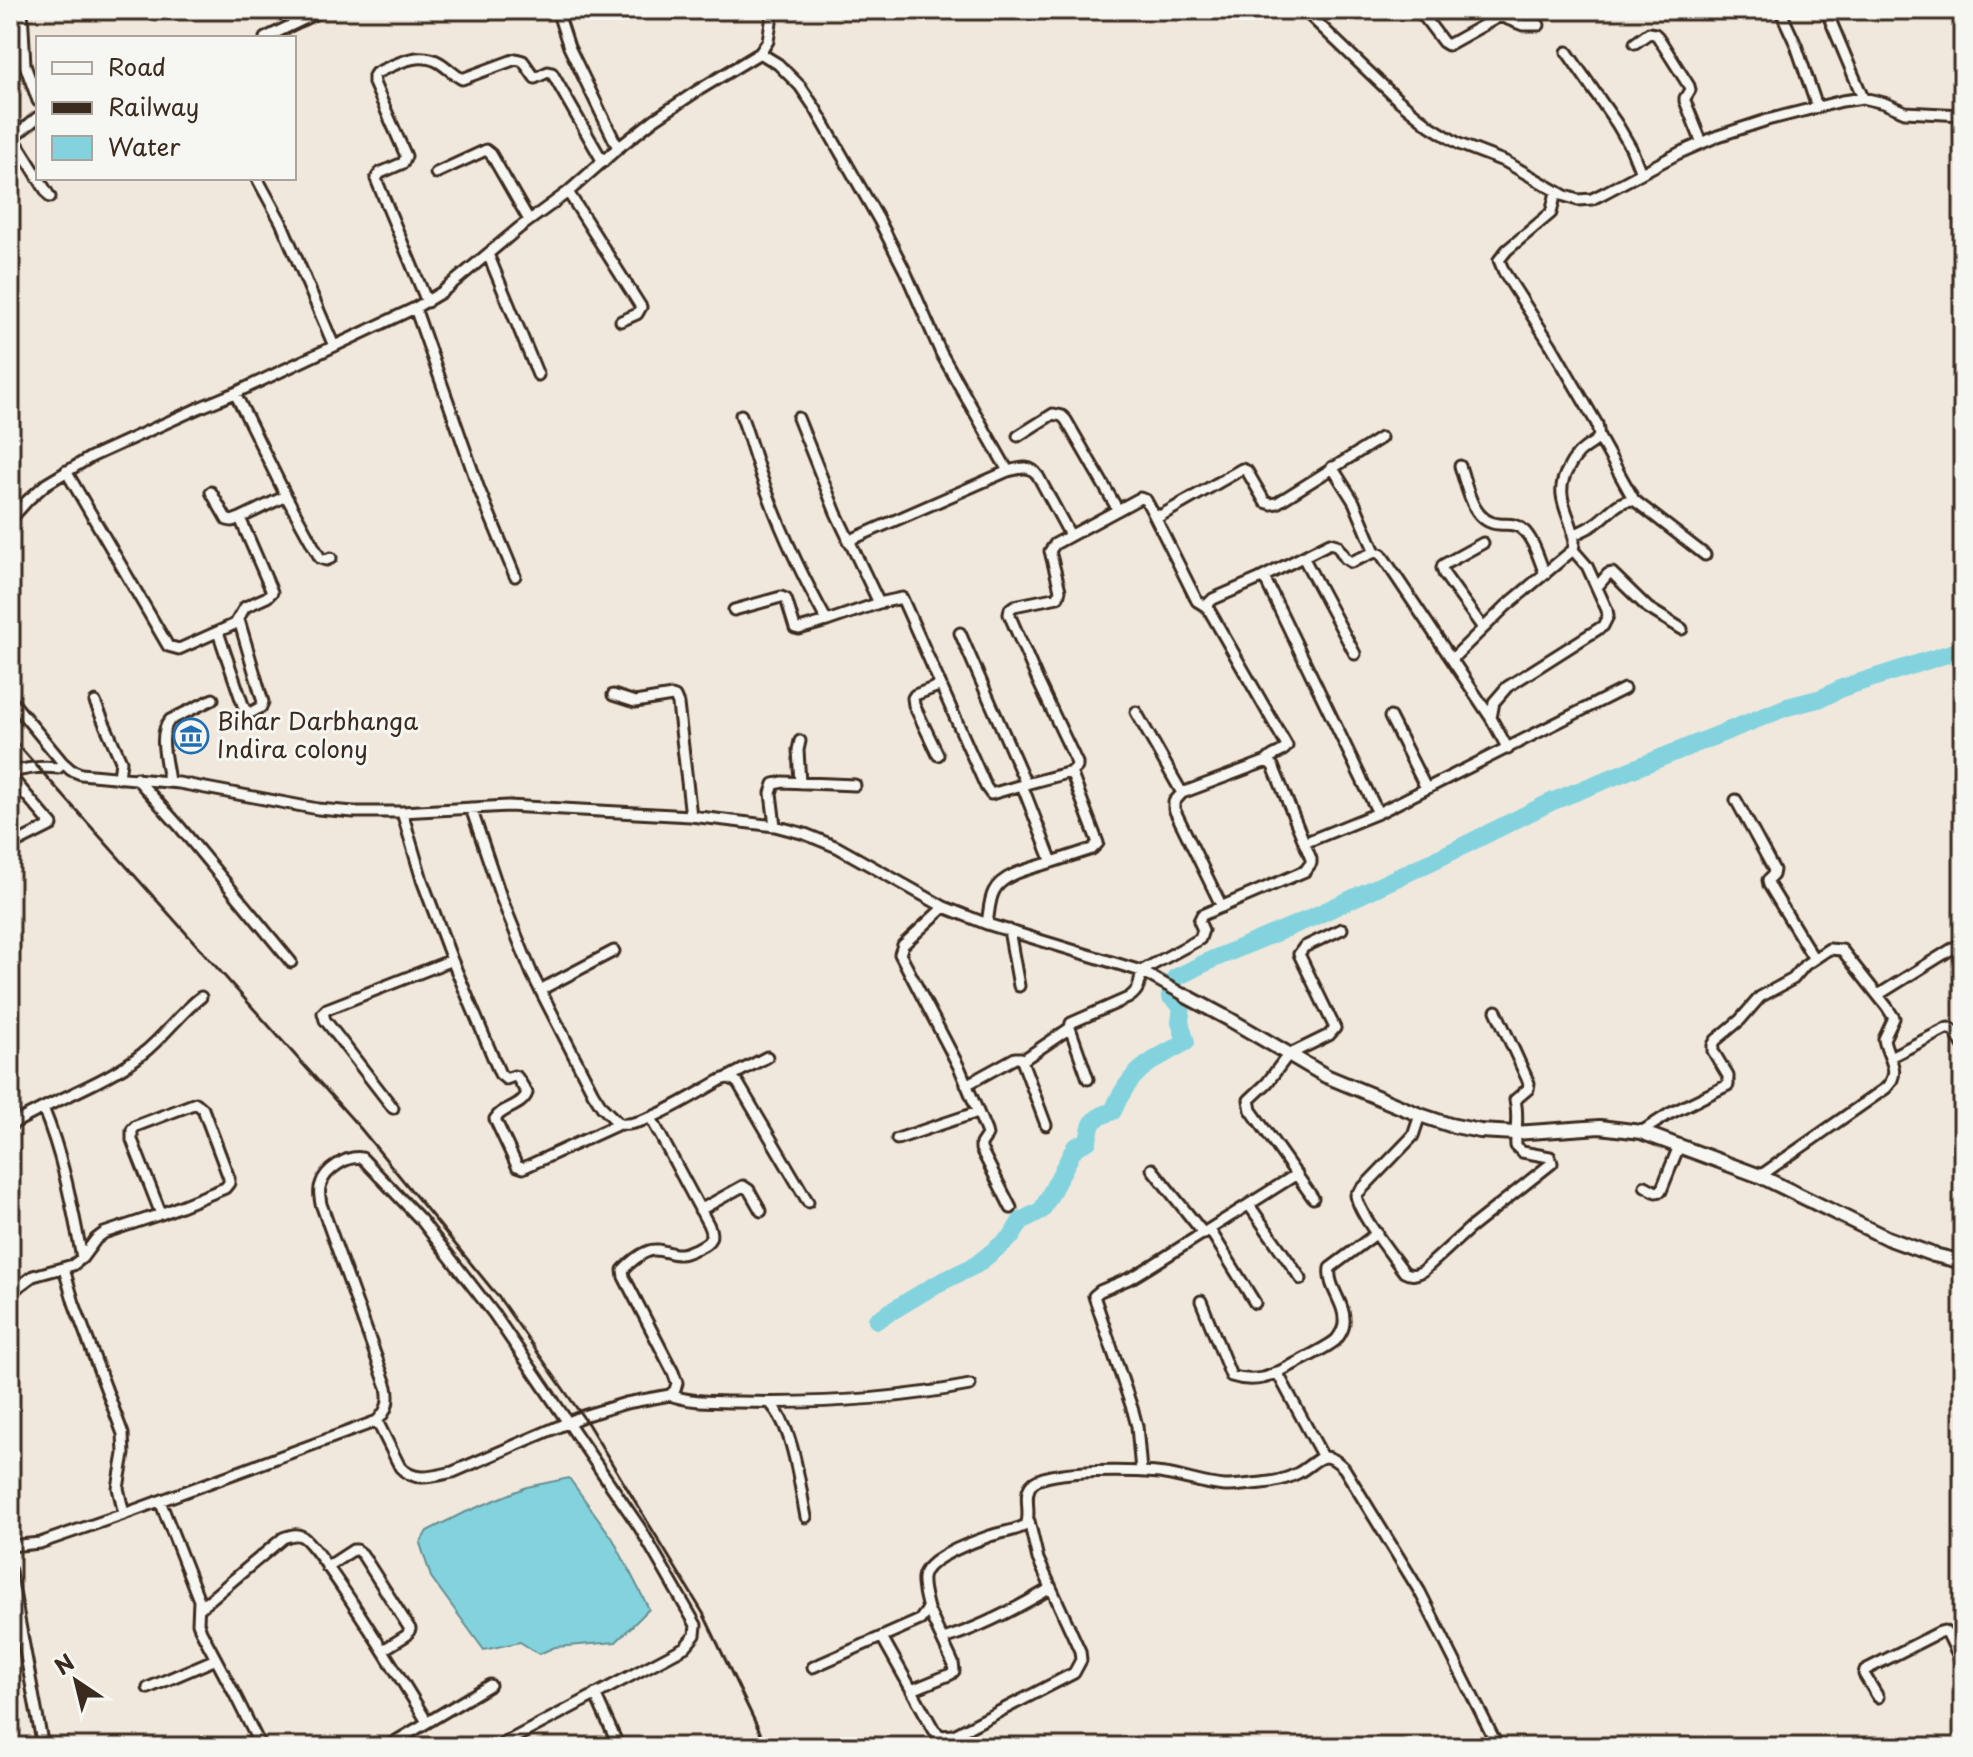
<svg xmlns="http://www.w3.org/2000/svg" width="1973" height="1757" viewBox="0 0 1973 1757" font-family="'Playpen Sans',sans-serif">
	<rect width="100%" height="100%" fill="#f0e8dd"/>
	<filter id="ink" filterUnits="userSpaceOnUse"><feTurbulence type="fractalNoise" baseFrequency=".0125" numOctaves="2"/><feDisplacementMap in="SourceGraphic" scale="16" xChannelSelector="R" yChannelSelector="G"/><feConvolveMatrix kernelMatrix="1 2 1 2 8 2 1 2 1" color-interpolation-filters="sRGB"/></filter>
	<g filter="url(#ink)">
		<path fill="#83d3de" stroke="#668f91" stroke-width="2" d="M 569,1478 L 613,1539 L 649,1609 L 616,1642 L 555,1647 L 539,1654 L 520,1642 L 484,1650 L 431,1577 L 420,1543 L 427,1531 L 461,1514 L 527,1487 Z"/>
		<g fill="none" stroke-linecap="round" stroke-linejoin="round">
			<path stroke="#83d3de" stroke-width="18" d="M 877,1320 L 935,1285 L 976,1265 L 1012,1236 L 1021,1221 L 1042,1210 L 1075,1147 L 1088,1141 C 1092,1119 1092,1119 1113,1111 C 1130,1070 1149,1062 1186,1042 L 1180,1022 L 1182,1006 L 1170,996 L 1175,978 L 1211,960 L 1311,918 L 1439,858 L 1551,802 L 1787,707 L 1822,698 L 1842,688 L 1963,649"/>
			<g stroke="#3b2a1e" stroke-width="15">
				<path id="street" d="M 22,10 L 25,65 L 38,101
					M 557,10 L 569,47 L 618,148
					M 1188,10 L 1191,13
					M 1304,10 L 1397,99 L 1430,126 L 1459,144 L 1506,162 L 1565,196 L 1578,200 L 1592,199 L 1604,193 L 1679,153 L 1718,136 L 1767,120 L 1842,101 L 1863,98 L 1884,103 L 1905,112 L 1963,115
					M 1419,10 L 1443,42 L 1448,45 L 1500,16 L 1523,25 L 1539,25
					M 1780,10 L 1796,45 L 1817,107
					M 1826,10 L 1863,98
					M 265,38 L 323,10
					M 1635,43 L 1649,33 L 1655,34 L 1658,37 L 1689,86 L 1690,90 L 1685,98 L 1685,101 L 1702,143
					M 1567,52 L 1617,124 L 1631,148 L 1641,173
					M 760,53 L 778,64 L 800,86 L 815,108 L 879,220 L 905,271 L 941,353 L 1008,471
					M 13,137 L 38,177
					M 10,140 L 38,117
					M 436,173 L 486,150 L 491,154 L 529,220
					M 38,178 L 50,197
					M 257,178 L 281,222 L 334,346
					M 568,192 L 641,307 L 637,314 L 621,321
					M 488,254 L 538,375
					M 427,302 L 376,179 L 380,173 L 403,163 L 406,156 L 374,83 L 374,76 L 376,73 C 396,64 419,50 440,63 C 448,68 454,75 462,79 L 516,59 L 523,61 L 535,78 L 548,72 L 552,73 L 603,162
					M 415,308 L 479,489 L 515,576
					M 741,415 C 751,442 758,470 769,497 C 785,540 805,581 827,621 L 879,603 L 902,598 L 986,787 L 991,794 L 1022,785 L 1052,862 C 1034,868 1003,873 994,891 C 989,900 989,913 987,924
					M 798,418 L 836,513 L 879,603
					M 1018,436 L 1053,414 L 1062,416 L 1066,420 L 1118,510
					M 1599,437 L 1634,500
					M 1460,466 C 1467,486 1472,523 1499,524 C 1508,525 1515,523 1522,529 C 1534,539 1539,560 1545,574
					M 1332,467 L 1354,502 L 1375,552
					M 66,471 L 168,646 L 179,649 L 235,624 L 245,607 L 267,597 L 272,592 L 240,518 L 286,496 L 235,393
					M 211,492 L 227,520 L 232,521 L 240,518
					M 286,496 L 320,558 L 326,560 L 331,558
					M 1153,513 L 1197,601 L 1207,607
					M 10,520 L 28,500 L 46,484 L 91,457 L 201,407 L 235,393 L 415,308 L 442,292 L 519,228 L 568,192 L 618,148 L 655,119 L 697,91 L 760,53 L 768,41 L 773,10
					M 1573,535 C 1580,532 1587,529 1593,525 C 1607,517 1617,499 1634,500 L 1705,555
					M 848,541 L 1008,471 C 1020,468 1030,464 1038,476 L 1070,535
					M 1483,543 L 1443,565 L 1442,568 L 1444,574 L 1483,628
					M 1303,557 L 1355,654
					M 1264,577 L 1378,813
					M 1597,587 L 1608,574 L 1612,573 L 1648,608 L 1682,629
					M 734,610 L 781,597 L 786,599 L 787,602 L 795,628 L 799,629 L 827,621
					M 218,632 L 244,708 L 248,712 L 252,712 L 261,707 L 263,702 L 239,620
					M 960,633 L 1026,784
					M 1452,659 L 1506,606 L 1573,550 C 1580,522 1549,501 1568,469 C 1572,461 1577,454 1584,449 C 1590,444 1595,443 1599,437 L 1597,424 L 1551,345 L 1504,272 L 1499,260 L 1507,250 L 1551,213 L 1556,192
					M 613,695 L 635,702 L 672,696 L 675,697 L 678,704 L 691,816
					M 10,699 L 63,763 L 71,770 L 81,774 L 179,783 L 318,809 L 354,812 L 402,812 L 508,806 L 691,816 L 775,826 L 805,834 L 837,847 L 944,907 L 987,924 L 1141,971 L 1186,996
					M 95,702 L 121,761 L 119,778
					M 1136,712 L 1182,793
					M 1390,717 L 1426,788
					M 1491,718 L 1494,702 L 1507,687 L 1603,626 L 1608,616 L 1607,610 L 1587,566 L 1573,550
					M 938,755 L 914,705 L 913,698 L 915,695 L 941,685
					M 1267,761 C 1272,753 1283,754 1287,746 L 1209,610 L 1208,604 L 1213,599 L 1257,580 L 1330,543 L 1337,545 L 1345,558 L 1351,562 L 1375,552 L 1381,554 L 1491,718 L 1508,749
					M 10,773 C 26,768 41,766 58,768 L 63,763
					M 10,776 L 52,825 L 10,846
					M 136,778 L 179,826 L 291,962
					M 169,782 C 167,763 157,734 170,720 L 213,699
					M 800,783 L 798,750 L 800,741
					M 1022,785 L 1071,772 L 1077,767 L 1077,763 L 1038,681 L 1009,614 L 1010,609 L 1014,606 L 1058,597 L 1060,590 L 1050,551 L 1055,544 L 1140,498 L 1146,500 L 1153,513 L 1160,516 L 1242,469 L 1247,471 L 1265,502 L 1271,504 L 1277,503 L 1381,438
					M 1736,800 L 1774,870 L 1773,875 L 1768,880 L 1769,885 L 1814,959
					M 471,808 L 501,897 L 532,974 L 593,1093 L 602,1107 L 619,1124 C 644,1128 697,1093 721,1080 C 728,1077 732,1078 738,1083 L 808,1202
					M 402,812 L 422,880 L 452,960 L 500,1074 L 506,1079 L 514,1076 L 517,1077 L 527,1093 C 522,1107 502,1107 495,1119 L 517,1166 L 523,1168 L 619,1124
					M 775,826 L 771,793 L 774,784 L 783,782 L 855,785
					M 1304,843 L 1378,813 L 1624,689
					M 1052,862 L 1092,849 L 1098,843 L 1071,772
					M 944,907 L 903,945 L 900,954 L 960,1069 L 986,1131 L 987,1135 L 981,1144 L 981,1149 L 1011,1208
					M 1009,930 L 1019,986
					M 540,990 L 614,951
					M 1878,995 L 1963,942
					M 1890,1057 L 1948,1028 L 1954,1031 L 1963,1045
					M 1023,1060 L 1070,1028
					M 727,1078 L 767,1057
					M 1088,1079 L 1070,1028 L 1071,1023 L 1128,998 C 1139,991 1140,984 1141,971 L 1200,939 L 1203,930 L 1199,921 L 1202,915 L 1305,871 L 1311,863 L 1311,859 L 1273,766 L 1267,761 L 1182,793 L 1174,802 L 1174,809 L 1222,907
					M 966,1085 L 1015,1058 L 1021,1058 L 1046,1125
					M 43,1108 C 77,1091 113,1077 142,1054 C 164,1037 179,1014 201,997
					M 393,1108 L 325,1020 L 323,1013 L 327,1009 L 452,960
					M 1420,1115 L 1413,1136 L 1356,1195 C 1358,1213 1392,1255 1404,1272 C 1411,1276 1415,1275 1423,1271 L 1470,1228 L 1552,1163 L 1550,1157 L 1522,1152 L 1516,1146 C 1515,1129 1519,1117 1515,1100 L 1528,1089 L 1529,1083 L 1496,1011
					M 10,1125 L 43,1108 C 63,1156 72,1206 82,1258
					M 1641,1132 L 1669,1114 L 1728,1085 L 1728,1076 L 1713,1051 L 1713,1045 L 1716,1040 L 1740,1020 L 1760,997 L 1793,979 L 1805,965 L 1829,949 L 1842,950 L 1887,1007 L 1894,1018 L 1884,1039 C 1887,1058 1903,1071 1886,1088 L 1760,1176
					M 897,1139 L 978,1112
					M 1152,1169 L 1204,1234
					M 1645,1186 L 1656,1192 L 1661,1191 L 1679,1146
					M 1313,1198 L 1251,1110 L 1249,1100 L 1267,1083 L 1288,1055 L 1329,1035 L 1335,1028 L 1299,954 L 1304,947 L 1342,929
					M 1249,1205 L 1301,1279
					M 700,1210 L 743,1186 L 749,1190 L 761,1211
					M 1210,1230 L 1255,1303
					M 64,1269 L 74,1303 L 123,1434 L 124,1454 L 118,1488 L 124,1514
					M 10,1293 L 33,1276 L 73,1265 L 82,1258 L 96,1239 L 104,1233 L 161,1214 L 225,1188 L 229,1183 L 229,1178 L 203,1109 L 196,1103 L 136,1126 L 132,1130 L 132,1140 L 161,1214
					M 1201,1301 L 1231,1376 C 1240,1379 1253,1380 1263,1378 C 1273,1376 1328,1347 1336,1340 C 1340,1335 1344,1329 1344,1323 C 1346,1303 1327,1288 1330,1268 L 1377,1233
					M 1277,1372 L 1323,1457
					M 670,1395 C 692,1403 713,1401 737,1402 C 815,1404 892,1400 970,1385
					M 770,1403 C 794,1428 799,1483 806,1517
					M 377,1421 L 400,1467 C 414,1483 434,1476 453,1472 L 583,1416 L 626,1403 L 670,1395 L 675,1390 L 677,1383 L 673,1372 L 624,1277 L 623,1270 C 629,1263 640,1254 649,1251 C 659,1247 670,1255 680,1254 C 686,1254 692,1250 698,1248 C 711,1242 714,1237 708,1224 L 651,1118
					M 1141,1471 L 1137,1426 L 1133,1411 L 1094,1296 L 1100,1291 L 1133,1277 L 1151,1266 L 1297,1174
					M 160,1501 L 199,1600 L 198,1623 L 201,1631 L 235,1695 L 261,1747
					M 10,1546 L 40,1543 L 124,1514 L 377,1421 C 387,1411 390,1402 387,1387 L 321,1204 C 320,1197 318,1191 321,1184 C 325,1170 347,1155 362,1158 L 421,1220 L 494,1314 L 640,1528 L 696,1625 L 695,1635 L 685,1647 L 497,1747
					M 327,1567 L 353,1550 L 357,1550 L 362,1554 L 410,1629 L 407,1635 L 383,1650
					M 10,1571 L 43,1747
					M 200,1608 L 283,1538 C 289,1536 295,1533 301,1536 C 318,1542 412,1697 427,1722
					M 882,1637 L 934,1730 L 941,1736 L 954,1735 L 1074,1673 L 1081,1660 L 1080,1651 L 1038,1559 L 1029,1521
					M 943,1639 C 982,1627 1016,1609 1051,1588
					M 813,1667 L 920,1620 L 928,1609 C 926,1600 922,1588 923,1578 C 925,1558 973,1542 990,1536 C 1002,1532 1015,1531 1026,1525 C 1032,1513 1022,1494 1032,1484 C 1045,1468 1143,1470 1165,1474 C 1185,1477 1205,1485 1225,1486 C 1237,1486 1250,1484 1262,1483 C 1274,1482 1287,1479 1298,1473 C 1318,1462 1322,1446 1344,1468 L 1420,1592 L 1498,1747
					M 148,1688 L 216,1659
					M 912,1690 L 951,1674 L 954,1671 L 953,1663 L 928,1609
					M 595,1694 L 619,1747
					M 1878,1697 L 1864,1674 L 1865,1670 L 1940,1632 L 1944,1631 L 1948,1634 L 1963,1665
					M 386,1747 L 490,1685"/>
			</g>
			<g stroke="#3b2a1e" stroke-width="18">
				<path id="secondary" d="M 1186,996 L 1229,1019 L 1326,1076 L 1420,1115 L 1450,1125 L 1480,1131 L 1515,1133 L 1600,1127 L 1641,1132 L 1760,1176 L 1887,1238 L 1934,1255 L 1963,1262"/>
			</g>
			<use href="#street" stroke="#f6f6f2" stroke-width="9"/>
			<use href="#secondary" stroke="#f6f6f2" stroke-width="12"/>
			<path stroke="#3b2a1e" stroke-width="3" d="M 10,736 L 361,1129 L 500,1299 L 588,1424 L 703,1613 L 767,1747"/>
		</g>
	</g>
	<defs>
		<g id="museum-ring" transform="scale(1.8)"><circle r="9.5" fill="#f6f6f2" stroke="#1f6fb2" stroke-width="1.5"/><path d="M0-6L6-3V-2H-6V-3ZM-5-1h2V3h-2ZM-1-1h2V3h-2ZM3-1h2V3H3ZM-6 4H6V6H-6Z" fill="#1f6fb2"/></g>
	</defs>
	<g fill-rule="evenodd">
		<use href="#museum-ring" x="191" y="736"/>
	</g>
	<g text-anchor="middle" stroke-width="6" stroke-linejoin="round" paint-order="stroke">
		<g font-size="24" fill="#3b2a1e" stroke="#f6f6f2" text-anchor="start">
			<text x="217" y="730">Bihar Darbhanga<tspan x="217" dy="28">Indira colony</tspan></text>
		</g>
	</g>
	<rect width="1973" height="1757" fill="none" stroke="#f6f6f2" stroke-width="40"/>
	<rect x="20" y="20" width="1933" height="1717" fill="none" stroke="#3b2a1e" stroke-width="3" filter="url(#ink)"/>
	<rect x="36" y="36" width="260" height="144" fill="#f6f6f2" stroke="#aba49d" stroke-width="2"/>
	<rect x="52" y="62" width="40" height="12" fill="#f6f6f2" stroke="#aba49d" stroke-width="2"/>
	<text x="108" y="76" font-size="24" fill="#3b2a1e">Road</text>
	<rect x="52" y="102" width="40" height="12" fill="#3b2a1e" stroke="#aba49d" stroke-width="2"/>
	<text x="108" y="116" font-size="24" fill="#3b2a1e">Railway</text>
	<rect x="52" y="136" width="40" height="24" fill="#83d3de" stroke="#aba49d" stroke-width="2"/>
	<text x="108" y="156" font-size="24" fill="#3b2a1e">Water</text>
	<g transform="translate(76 1681) rotate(325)" stroke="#f6f6f2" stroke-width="6" paint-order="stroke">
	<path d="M0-6L14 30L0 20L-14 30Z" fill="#3b2a1e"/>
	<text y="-12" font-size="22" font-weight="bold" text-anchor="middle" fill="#3b2a1e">N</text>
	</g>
</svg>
